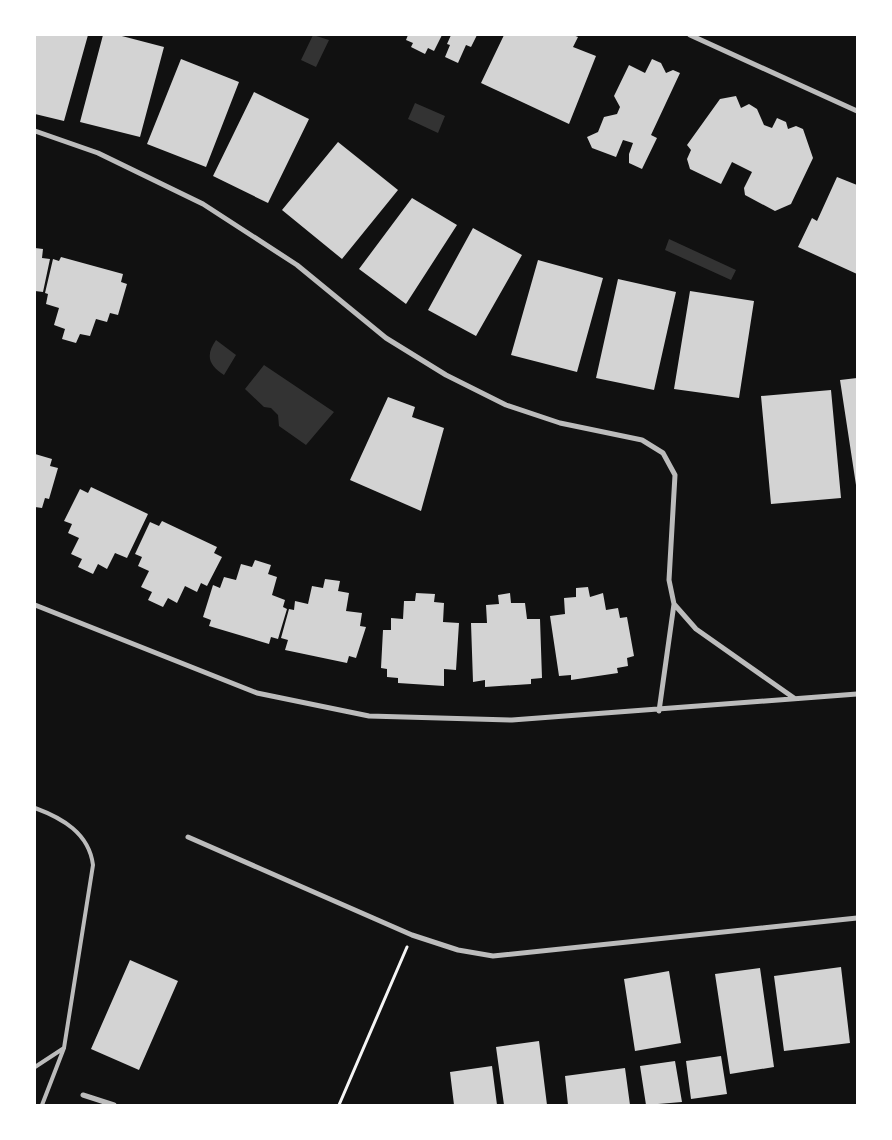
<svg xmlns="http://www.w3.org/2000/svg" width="892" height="1140" viewBox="0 0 892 1140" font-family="Ubuntu,sans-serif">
	<rect width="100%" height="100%" fill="#111"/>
	<path fill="#333" d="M 313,35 L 329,40 L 316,67 L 301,60 Z
		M 415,103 L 445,116 L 438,133 L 408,119 Z
		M 669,239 L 736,270 L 731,280 L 665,250 Z
		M 216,340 L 236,355 L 224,375 C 209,365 205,356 216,340 Z
		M 264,365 L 334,412 L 306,445 L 279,426 L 278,415 L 271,408 L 264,407 L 245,389 Z"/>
	<path fill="#d3d3d3" d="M 35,35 L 88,35 L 64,121 L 35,114 Z
		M 103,35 L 118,35 L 164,47 L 140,137 L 80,122 Z
		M 408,35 L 442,35 L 434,51 L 428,48 L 425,54 L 411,47 L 413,43 L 406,40 Z
		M 451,35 L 477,35 L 471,47 L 466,45 L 458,63 L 445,57 L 450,45 L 447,44 Z
		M 504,35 L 573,35 L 578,37 L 573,47 L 596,56 L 569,124 L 481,83 Z
		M 181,59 L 239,82 L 206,167 L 147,144 Z
		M 652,59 L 661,63 L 666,73 L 673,70 L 680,73 L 651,135 L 657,138 L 642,169 L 629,163 L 629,154 L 633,143 L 623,140 L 616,157 L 592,148 L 587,137 L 598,132 L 604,117 L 617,114 L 620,107 L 614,96 L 629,65 L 645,73 Z
		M 254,92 L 309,119 L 268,203 L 213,176 Z
		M 736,96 L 741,108 L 749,104 L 757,109 L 764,125 L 772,128 L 777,118 L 786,122 L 788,129 L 796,126 L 803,129 L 813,158 L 791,204 L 775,211 L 745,195 L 744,188 L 752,172 L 732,162 L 721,184 L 690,169 L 687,159 L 691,150 L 687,145 L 720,99 Z
		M 338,142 L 398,190 L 342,259 L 282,210 Z
		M 837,177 L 857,185 L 857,274 L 798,247 L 812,218 L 817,221 Z
		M 412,198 L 457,225 L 406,304 L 359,269 Z
		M 473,228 L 522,255 L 476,336 L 428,310 Z
		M 35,248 L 43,249 L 42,258 L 50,259 L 43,292 L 35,291 Z
		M 61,257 L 123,274 L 121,282 L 127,284 L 118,315 L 110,313 L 107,322 L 96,319 L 90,336 L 80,334 L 76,343 L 62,339 L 65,329 L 54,325 L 59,308 L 46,304 L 48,294 L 45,293 L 53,259 L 59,261 Z
		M 538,260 L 603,278 L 577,372 L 511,355 Z
		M 618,279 L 676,292 L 654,390 L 596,378 Z
		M 690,291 L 754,301 L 739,398 L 674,389 Z
		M 857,378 L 857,485 L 856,485 L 840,380 Z
		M 831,390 L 841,498 L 771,504 L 761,396 Z
		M 388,397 L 415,407 L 412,417 L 444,428 L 421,511 L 350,480 Z
		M 35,454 L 52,459 L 50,466 L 58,468 L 49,499 L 45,498 L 42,508 L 35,507 Z
		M 91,487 L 148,514 L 127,558 L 115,553 L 107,569 L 98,564 L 93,574 L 78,567 L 82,559 L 71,554 L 79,538 L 68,533 L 72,524 L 64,521 L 80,489 L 88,493 Z
		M 162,521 L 217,547 L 214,553 L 222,557 L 207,586 L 201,583 L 197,592 L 185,586 L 177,603 L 168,598 L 163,607 L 148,600 L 152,592 L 141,587 L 149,571 L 138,566 L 142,557 L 135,554 L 150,522 L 159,526 Z
		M 255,560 L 271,565 L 268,574 L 277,577 L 272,595 L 285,600 L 283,607 L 287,609 L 278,639 L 271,637 L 269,644 L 209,626 L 211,620 L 203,617 L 213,585 L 220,588 L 224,577 L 236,580 L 241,564 L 252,567 Z
		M 325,579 L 340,581 L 338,591 L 349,593 L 346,611 L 362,613 L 360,626 L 366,627 L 356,658 L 349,656 L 347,663 L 285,650 L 288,640 L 281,638 L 289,609 L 294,610 L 295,601 L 308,604 L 312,586 L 323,588 Z
		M 588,587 L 590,597 L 603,593 L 606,610 L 618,608 L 620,618 L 627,617 L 634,656 L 627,658 L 628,666 L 617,668 L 618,673 L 571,680 L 571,675 L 559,676 L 550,616 L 565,614 L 564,598 L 576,597 L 576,588 Z
		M 416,593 L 435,594 L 434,602 L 444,603 L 443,622 L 459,623 L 456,670 L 444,669 L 444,686 L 398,683 L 398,678 L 387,677 L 387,669 L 381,668 L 383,630 L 391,630 L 391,618 L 403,619 L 404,601 L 415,601 Z
		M 510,593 L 511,603 L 525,603 L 527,619 L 540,619 L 542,678 L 531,679 L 531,684 L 485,687 L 485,680 L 473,682 L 471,623 L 487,623 L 486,605 L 499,604 L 498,595 Z
		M 130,960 L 178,981 L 139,1070 L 91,1049 Z
		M 841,967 L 850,1043 L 784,1051 L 774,976 Z
		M 760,968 L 774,1067 L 730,1074 L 715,974 Z
		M 669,971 L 681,1043 L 635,1051 L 624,979 Z
		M 539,1041 L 547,1105 L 504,1105 L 496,1047 Z
		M 721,1056 L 727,1094 L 691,1099 L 686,1061 Z
		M 675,1061 L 682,1102 L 646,1105 L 640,1066 Z
		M 492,1066 L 497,1105 L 454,1105 L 450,1072 Z
		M 625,1068 L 630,1105 L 568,1105 L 565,1076 Z"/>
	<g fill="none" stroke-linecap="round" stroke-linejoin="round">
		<path stroke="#f5f5f5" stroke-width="3" d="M 339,1105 L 407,947"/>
		<path stroke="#bcbcbc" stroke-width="4" d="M 35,808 C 62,818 89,833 93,865 L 64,1048 L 42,1105
			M 35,1067 L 64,1048"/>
		<path stroke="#bcbcbc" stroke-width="5" d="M 690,35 L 857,111
			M 35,131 L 98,153 L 203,204 L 297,265 L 386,338 L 446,375 L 506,405 L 560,423 L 642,440 L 663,453 L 675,475 L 669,580 L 674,604 L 696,629 L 794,698
			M 35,605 L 257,693 L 369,716 L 512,720 L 857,694
			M 659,711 L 674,604
			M 188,837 L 412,935 L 458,950 L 493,956 L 857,918
			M 83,1095 L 114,1105"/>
	</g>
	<rect width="892" height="1140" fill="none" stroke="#ffffff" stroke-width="72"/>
</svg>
